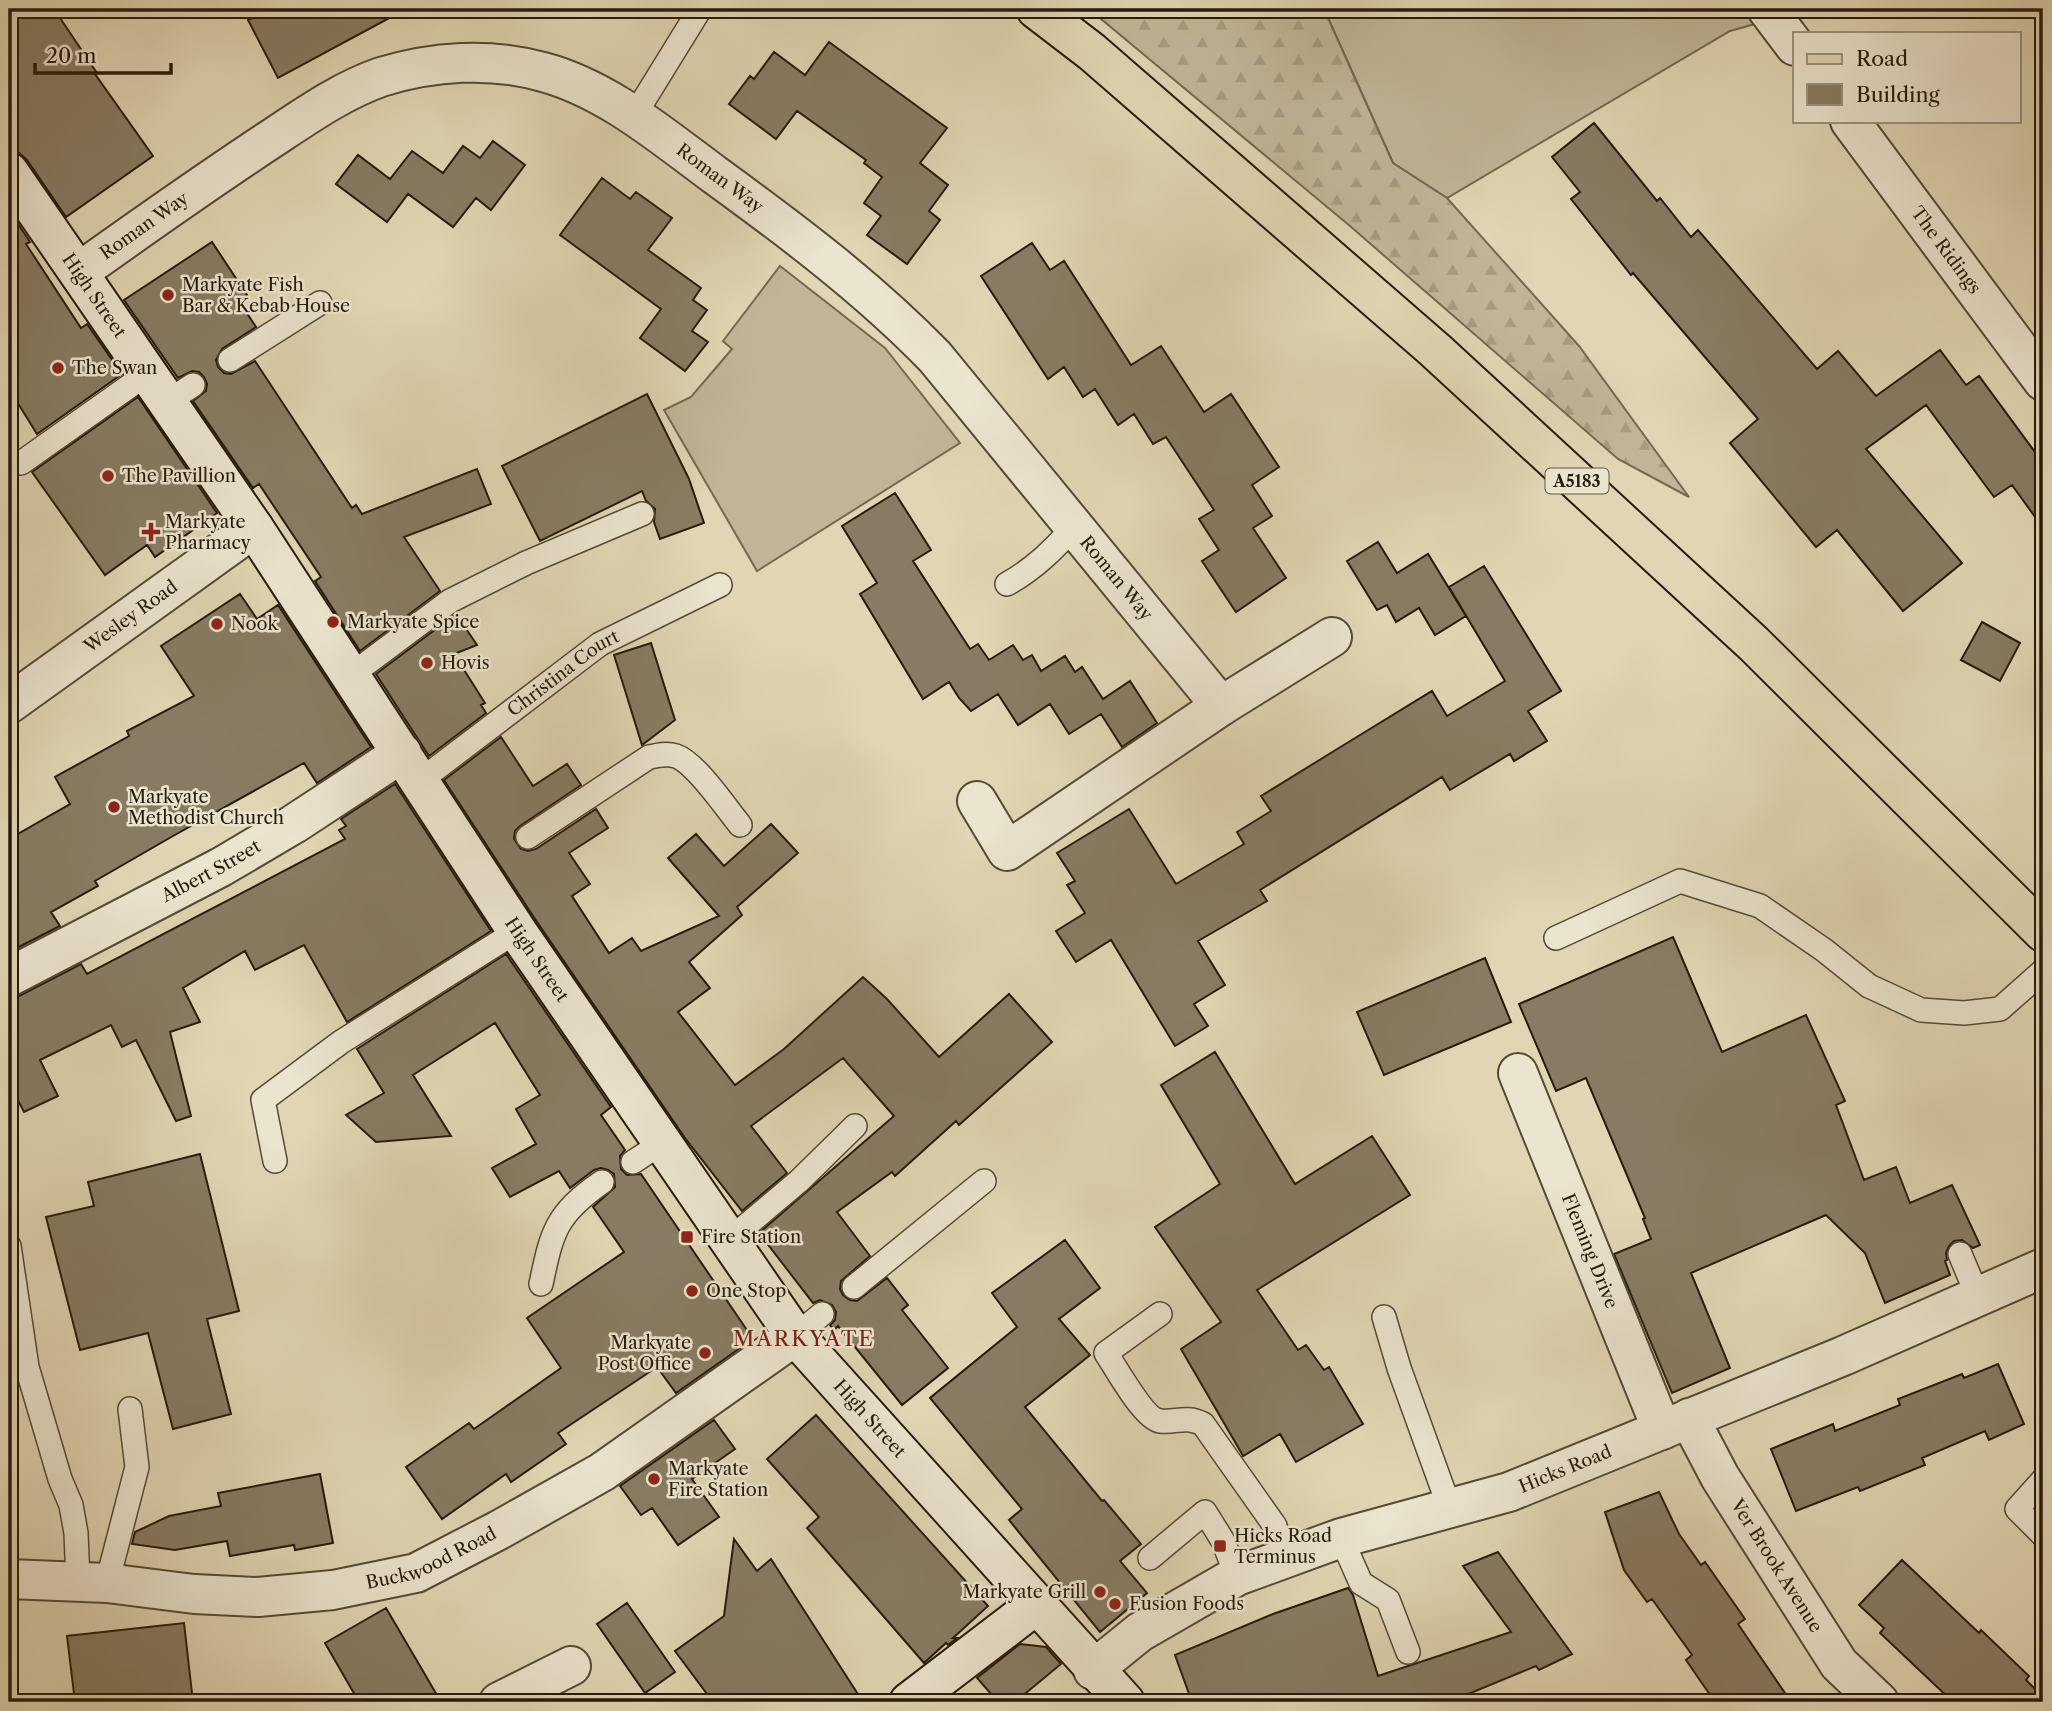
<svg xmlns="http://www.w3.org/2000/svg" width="2052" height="1711" viewBox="0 0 2052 1711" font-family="'Libre Caslon Text',serif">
	<defs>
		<pattern id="forest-firs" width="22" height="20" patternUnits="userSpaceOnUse" patternTransform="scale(1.75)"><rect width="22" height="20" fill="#c0b697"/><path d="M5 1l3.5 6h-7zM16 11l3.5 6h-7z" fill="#a59c81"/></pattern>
	</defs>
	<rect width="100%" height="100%" fill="#e0d6b3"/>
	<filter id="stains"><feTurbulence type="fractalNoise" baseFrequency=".00286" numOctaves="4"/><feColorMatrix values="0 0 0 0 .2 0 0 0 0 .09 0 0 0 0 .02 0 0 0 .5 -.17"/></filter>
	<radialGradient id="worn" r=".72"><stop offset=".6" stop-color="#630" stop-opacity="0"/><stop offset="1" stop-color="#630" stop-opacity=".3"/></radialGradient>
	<path fill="#c0b697" stroke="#736852" stroke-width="2" d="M 1324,9 L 1802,9 L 1798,12 L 1730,31 L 1447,198 L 1393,163 Z
		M 780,266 L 885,348 L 960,443 L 757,571 L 664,410 L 691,397 L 732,349 L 723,341 Z"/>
	<path fill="url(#forest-firs)" stroke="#736852" stroke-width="2" d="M 1089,9 L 1324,9 L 1393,163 L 1447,198 L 1579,346 L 1689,497 L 1618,459 L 1350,226 Z"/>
	<path fill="#877c63" stroke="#261b0c" stroke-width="2" d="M 9,9 L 54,9 L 97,73 L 95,74 L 153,156 L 66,217 L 27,160 L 19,153 L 9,150 Z
		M 268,9 L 406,9 L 278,78 L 248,20 Z
		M 829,42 L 947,128 L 920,163 L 948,185 L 929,211 L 940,220 L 907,264 L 867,235 L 881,216 L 864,203 L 882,177 L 864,163 L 866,160 L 797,111 L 776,139 L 729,104 L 750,76 L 754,79 L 774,52 L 805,75 Z
		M 1594,123 L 1657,201 L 1660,198 L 1691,237 L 1698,230 L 1817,369 L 1838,351 L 1876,396 L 1940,350 L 1966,385 L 1979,376 L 2043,463 L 2043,528 L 2012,485 L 1994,497 L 1926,405 L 1866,449 L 1962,563 L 1903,611 L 1837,530 L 1816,547 L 1730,443 L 1758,419 L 1633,273 L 1631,275 L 1571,199 L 1580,192 L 1552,157 Z
		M 493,141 L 525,165 L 491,210 L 476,198 L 453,227 L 408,194 L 387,222 L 336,184 L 358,155 L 390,179 L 412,151 L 443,173 L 463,146 L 480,158 Z
		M 602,178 L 630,199 L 636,192 L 672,218 L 648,250 L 701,288 L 693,300 L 707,310 L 692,331 L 708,342 L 685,371 L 640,338 L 661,309 L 560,235 Z
		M 9,210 L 30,242 L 26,244 L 81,328 L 87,324 L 122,374 L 37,434 L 9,389 Z
		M 212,242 L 247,295 L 239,301 L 256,327 L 222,349 L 216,360 L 218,367 L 224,373 L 231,374 L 255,361 L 352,508 L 356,505 L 362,514 L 477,469 L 491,504 L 404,537 L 440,591 L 360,651 L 315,581 L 321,577 L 259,484 L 253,488 L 193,401 L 206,391 L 207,384 L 204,377 L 199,372 L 192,371 L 178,378 L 124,300 Z
		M 1032,243 L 1050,270 L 1064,261 L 1131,365 L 1161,346 L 1204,412 L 1231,394 L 1279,467 L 1252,485 L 1272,516 L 1253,528 L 1286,578 L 1236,612 L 1202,561 L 1219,550 L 1199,519 L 1214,510 L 1166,437 L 1153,444 L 1134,414 L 1118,425 L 1095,389 L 1083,397 L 1064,367 L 1048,379 L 981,276 Z
		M 647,394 L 689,479 L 704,523 L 660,539 L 654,522 L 655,509 L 646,501 L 642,491 L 540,541 L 502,466 Z
		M 138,397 L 217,513 L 155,557 L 147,545 L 105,575 L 32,472 Z
		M 895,493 L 931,550 L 913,561 L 970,649 L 978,644 L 989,660 L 1013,645 L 1023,660 L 1032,655 L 1041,671 L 1065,656 L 1075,672 L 1082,667 L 1103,699 L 1130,681 L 1157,723 L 1122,747 L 1101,714 L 1069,734 L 1050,704 L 1018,725 L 998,694 L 971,711 L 959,698 L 949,682 L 923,699 L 860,594 L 877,583 L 842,526 Z
		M 1378,542 L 1397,573 L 1428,554 L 1466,616 L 1435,635 L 1419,608 L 1396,622 L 1387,605 L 1377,610 L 1347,561 Z
		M 1484,566 L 1561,691 L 1528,711 L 1547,741 L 1514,761 L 1510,754 L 1450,790 L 1442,777 L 1260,890 L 1267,901 L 1198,941 L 1225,985 L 1194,1004 L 1208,1026 L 1175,1046 L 1111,940 L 1076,962 L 1056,931 L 1085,913 L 1067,885 L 1075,881 L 1057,853 L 1129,809 L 1176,884 L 1244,844 L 1237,832 L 1271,811 L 1261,796 L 1334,751 L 1432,691 L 1447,716 L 1505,681 L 1449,587 Z
		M 240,594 L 257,619 L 278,605 L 371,747 L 317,783 L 304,763 L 173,836 L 95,881 L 98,886 L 51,912 L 60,926 L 9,952 L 9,839 L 70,804 L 55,777 L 129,736 L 127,731 L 194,696 L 161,646 Z
		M 456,614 L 477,645 L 454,654 L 485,703 L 481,705 L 486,713 L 429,756 L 376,674 Z
		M 1982,622 L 2020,643 L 2000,681 L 1961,660 Z
		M 651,643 L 675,720 L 642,745 L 614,655 Z
		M 501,737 L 533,786 L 567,764 L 581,785 L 520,826 L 515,831 L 514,839 L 521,849 L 528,851 L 536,849 L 596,809 L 608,828 L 569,853 L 590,884 L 572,896 L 609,953 L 632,938 L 641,951 L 719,916 L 668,858 L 696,834 L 724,866 L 771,824 L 798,853 L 737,907 L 742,915 L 689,962 L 710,988 L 678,1012 L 735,1085 L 784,1049 L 863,977 L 887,999 L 939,1057 L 1009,994 L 1052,1042 L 959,1125 L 956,1121 L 895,1176 L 892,1172 L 837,1212 L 870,1256 L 841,1281 L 840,1289 L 843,1295 L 850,1300 L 857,1301 L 887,1278 L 908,1305 L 902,1310 L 948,1368 L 902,1405 L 838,1326 L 834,1330 L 830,1325 L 835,1320 L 836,1312 L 832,1305 L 820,1300 L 813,1303 L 759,1233 L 894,1116 L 843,1058 L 751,1126 L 787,1173 L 742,1211 L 685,1138 L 535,919 L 444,780 Z
		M 395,784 L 491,931 L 347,1022 L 304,945 L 255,970 L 245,951 L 183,988 L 200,1022 L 170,1032 L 191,1116 L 176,1121 L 136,1040 L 122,1047 L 111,1025 L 40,1060 L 58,1096 L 24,1112 L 9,1083 L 9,999 L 19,996 L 81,964 L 87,974 L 345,839 L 339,830 L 346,826 L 341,819 Z
		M 1673,937 L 1722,1052 L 1806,1015 L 1845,1101 L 1836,1105 L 1864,1180 L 1896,1167 L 1910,1203 L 1952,1185 L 1980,1245 L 1973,1248 L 1962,1240 L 1954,1241 L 1949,1246 L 1946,1253 L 1947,1260 L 1945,1261 L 1950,1275 L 1885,1303 L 1865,1253 L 1826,1215 L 1691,1273 L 1730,1368 L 1672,1393 L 1614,1254 L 1651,1239 L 1643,1219 L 1645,1218 L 1586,1078 L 1556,1091 L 1519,1004 Z
		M 506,954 L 611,1107 L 601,1115 L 625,1150 L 620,1156 L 621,1169 L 627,1175 L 641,1174 L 753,1339 L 676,1393 L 657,1367 L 558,1433 L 566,1444 L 511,1482 L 506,1474 L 442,1519 L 406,1467 L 469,1423 L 474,1429 L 561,1368 L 527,1318 L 624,1252 L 593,1207 L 615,1187 L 614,1174 L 608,1170 L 601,1168 L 594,1170 L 570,1188 L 559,1171 L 510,1197 L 492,1168 L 536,1144 L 516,1109 L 540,1095 L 495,1023 L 413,1075 L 451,1136 L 376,1142 L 346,1115 L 384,1093 L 357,1049 Z
		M 1485,958 L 1511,1022 L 1384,1075 L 1357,1012 Z
		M 1215,1052 L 1295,1184 L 1372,1136 L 1410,1195 L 1257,1290 L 1298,1350 L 1306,1345 L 1324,1370 L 1329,1367 L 1363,1424 L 1296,1462 L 1280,1434 L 1243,1456 L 1242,1454 L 1181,1349 L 1221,1322 L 1155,1227 L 1220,1184 L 1161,1085 Z
		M 200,1154 L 239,1311 L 207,1319 L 231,1414 L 173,1429 L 148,1333 L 80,1350 L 46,1217 L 94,1206 L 88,1182 Z
		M 1065,1240 L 1100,1288 L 1059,1319 L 1090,1355 L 1025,1407 L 1102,1501 L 1104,1500 L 1141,1544 L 1120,1561 L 1147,1593 L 1100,1632 L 1009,1520 L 1022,1509 L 930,1398 L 1017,1327 L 992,1293 Z
		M 1998,1364 L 2024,1424 L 1989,1440 L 1985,1431 L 1922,1458 L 1925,1465 L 1860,1491 L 1858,1487 L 1796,1511 L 1771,1449 L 1833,1424 L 1835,1431 L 1900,1405 L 1898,1399 L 1962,1374 L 1964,1378 Z
		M 816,1415 L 988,1606 L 953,1638 L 957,1638 L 948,1645 L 946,1643 L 924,1663 L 807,1528 L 819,1517 L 767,1459 Z
		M 714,1420 L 735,1449 L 692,1479 L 719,1517 L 678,1545 L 652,1508 L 641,1515 L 620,1486 Z
		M 320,1474 L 333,1543 L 295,1550 L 294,1545 L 230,1556 L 227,1541 L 175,1550 L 132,1544 L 135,1532 L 169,1516 L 221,1506 L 218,1493 Z
		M 1659,1492 L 1679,1534 L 1701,1565 L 1705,1562 L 1745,1619 L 1738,1624 L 1791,1702 L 1715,1702 L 1686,1660 L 1692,1655 L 1652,1599 L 1647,1602 L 1624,1570 L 1605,1512 Z
		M 734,1539 L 757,1571 L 771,1559 L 863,1702 L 713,1702 L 675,1651 L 724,1616 Z
		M 1498,1552 L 1572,1654 L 1539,1670 L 1536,1666 L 1449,1702 L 1192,1702 L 1175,1655 L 1273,1614 L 1348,1588 L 1353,1595 L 1378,1676 L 1511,1632 L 1463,1566 Z
		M 1902,1560 L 1979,1633 L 1981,1630 L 2029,1676 L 2026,1680 L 2043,1697 L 2043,1702 L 1953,1702 L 1880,1633 L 1884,1628 L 1859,1605 Z
		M 627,1603 L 675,1672 L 645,1693 L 597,1624 Z
		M 386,1608 L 420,1666 L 441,1702 L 359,1702 L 325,1643 Z
		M 184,1623 L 193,1702 L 75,1702 L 67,1636 Z
		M 1020,1644 L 1046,1647 L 1061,1664 L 1015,1702 L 998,1702 L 977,1678 Z"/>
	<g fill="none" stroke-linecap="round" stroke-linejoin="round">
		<g stroke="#544a36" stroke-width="26">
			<g id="lane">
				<path d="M 634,116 L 700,9"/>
				<path d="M 230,360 L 320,303"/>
				<path d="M 167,402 L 193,385"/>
				<path d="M 21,463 L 148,373"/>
				<path d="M 1007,584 C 1034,569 1053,550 1074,527"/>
				<path d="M 351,675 L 450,601 L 526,563 L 642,514"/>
				<path id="s1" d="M 421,780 L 600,644 L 720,585"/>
				<path d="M 528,837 L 649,757 C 658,755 667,753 676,756 C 696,763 726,808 740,825"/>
				<path d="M 1556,938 L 1680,881 L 1760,906 L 1824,950 L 1869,986 L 1921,1010 L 1964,1013 L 2000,1009 L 2043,971"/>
				<path d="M 275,1161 L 263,1100 L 341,1042 L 517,931"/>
				<path d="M 633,1162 L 662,1143"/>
				<path d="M 729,1240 L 799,1181 L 855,1126"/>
				<path d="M 9,1246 L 27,1367 L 60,1479 L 71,1505 L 76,1533 L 78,1581"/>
				<path d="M 1960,1254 L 1978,1297"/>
				<path d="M 541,1284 C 552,1231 556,1214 602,1182"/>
				<path d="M 854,1287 L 984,1181"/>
				<path d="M 1160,1314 L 1106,1353 C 1116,1368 1144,1419 1160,1421 C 1177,1423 1185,1415 1203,1424 L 1275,1526 L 1284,1558"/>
				<path d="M 1384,1317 L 1399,1368 L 1450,1509"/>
				<path d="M 795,1336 L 822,1314"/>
				<path d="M 2043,1480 L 2017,1509 L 2043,1535"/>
				<path d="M 1341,1538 L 1361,1583 L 1388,1600 L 1408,1652"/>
				<path d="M 1150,1558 L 1205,1512 L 1223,1541 L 1237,1576"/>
				<path d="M 107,1583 L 137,1467 L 130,1409"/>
			</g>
		</g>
		<g stroke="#544a36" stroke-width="42">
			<g id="street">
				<path d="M 1767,9 L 1795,46"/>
				<path id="s2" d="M 1850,121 L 2043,381"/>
				<path id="s3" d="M 79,272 C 142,227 206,182 271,139 C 306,116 341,91 381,77 C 433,61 490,57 543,72 C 607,89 662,136 715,175 C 792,231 868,288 935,357 L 1221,706 L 1007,851 L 977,801"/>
				<path id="s4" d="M 9,704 L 254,528"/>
				<path d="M 1221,706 L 1332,637"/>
				<path id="s5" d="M 9,977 L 221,867 L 294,824 L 402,753"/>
				<path id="s6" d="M 1518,1073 L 1662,1430"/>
				<path id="s7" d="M 1689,1418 L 1720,1477 L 1839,1664 L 1879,1702"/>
				<path id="s8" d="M 9,1579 L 107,1583 L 194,1594 L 258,1597 L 333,1590 L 416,1573 L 499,1530 L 602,1472 L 795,1336"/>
				<path id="s9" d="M 1093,1670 L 1140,1632 L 1237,1576 L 1341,1538 L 1509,1492 L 1843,1356 L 2043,1268"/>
				<path d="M 499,1702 L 571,1666"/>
			</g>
		</g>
		<g stroke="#261b0c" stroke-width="42">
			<g id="secondary">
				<path id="s10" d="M 9,172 L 254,528 L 517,931 L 795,1336 L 1125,1702"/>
				<path d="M 909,1702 L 1036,1605"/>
			</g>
		</g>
		<g stroke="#261b0c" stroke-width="42">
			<path id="primary" d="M 1036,9 L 1092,52 L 1435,350 L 1754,644 L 2043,932"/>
		</g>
		<use href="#lane" stroke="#ebe4ce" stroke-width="23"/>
		<use href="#street" stroke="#ebe4ce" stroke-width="38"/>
		<use href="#secondary" stroke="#ebe4ce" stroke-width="38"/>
		<use href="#primary" stroke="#e0d6b3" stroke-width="38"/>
	</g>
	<g fill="#8f2418" stroke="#ebe4ce" stroke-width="2.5">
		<circle cx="168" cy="295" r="7"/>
		<circle cx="58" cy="368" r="7"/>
		<circle cx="108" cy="476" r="7"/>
		<path d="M147.5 521.5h7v7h7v7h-7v7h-7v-7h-7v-7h7z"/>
		<circle cx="333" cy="622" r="7"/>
		<circle cx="217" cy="624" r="7"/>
		<circle cx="427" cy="663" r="7"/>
		<circle cx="114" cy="807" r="7"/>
		<rect x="680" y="1230" width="14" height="14" rx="3.5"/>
		<circle cx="692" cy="1291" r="7"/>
		<circle cx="705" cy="1353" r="7"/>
		<circle cx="654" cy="1479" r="7"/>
		<rect x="1213" y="1539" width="14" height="14" rx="3.5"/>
		<circle cx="1100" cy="1592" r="7"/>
		<circle cx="1115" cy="1604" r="7"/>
	</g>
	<g text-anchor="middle" stroke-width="5" stroke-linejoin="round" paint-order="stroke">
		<rect fill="#ebe4ce" stroke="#615746" stroke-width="2" x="1545.5" y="468.5" width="63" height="25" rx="5"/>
		<g font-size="16" font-weight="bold" fill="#261b0c">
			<text x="1577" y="487">A5183</text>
		</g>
		<g font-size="18" fill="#261b0c" stroke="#ebe4ce">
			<text dy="6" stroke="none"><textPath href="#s3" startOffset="732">Roman Way</textPath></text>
			<text dy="6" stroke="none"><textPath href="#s3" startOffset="80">Roman Way</textPath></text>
			<text dy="6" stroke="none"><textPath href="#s2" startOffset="161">The Ridings</textPath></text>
			<text dy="6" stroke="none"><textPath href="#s10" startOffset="150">High Street</textPath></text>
			<text dy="6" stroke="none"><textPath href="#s3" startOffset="1298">Roman Way</textPath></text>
			<text dy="6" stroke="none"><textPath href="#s4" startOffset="150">Wesley Road</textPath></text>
			<text dy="6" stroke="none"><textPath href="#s1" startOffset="178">Christina Court</textPath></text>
			<text dy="6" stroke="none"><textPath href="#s5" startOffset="228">Albert Street</textPath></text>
			<text dy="6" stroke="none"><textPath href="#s10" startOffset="948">High Street</textPath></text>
			<text dy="6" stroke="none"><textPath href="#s6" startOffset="192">Fleming Drive</textPath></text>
			<text dy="6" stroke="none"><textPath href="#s10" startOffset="1516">High Street</textPath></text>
			<text dy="6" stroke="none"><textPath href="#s9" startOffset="518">Hicks Road</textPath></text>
			<text dy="6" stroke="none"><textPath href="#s8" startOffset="429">Buckwood Road</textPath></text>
			<text dy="6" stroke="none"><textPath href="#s7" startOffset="172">Ver Brook Avenue</textPath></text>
		</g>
		<g font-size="18" fill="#261b0c" stroke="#ebe4ce" text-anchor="start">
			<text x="182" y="291">Markyate Fish<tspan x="182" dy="21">Bar &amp; Kebab House</tspan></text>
			<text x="72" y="374">The Swan</text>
			<text x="122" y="482">The Pavillion</text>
			<text x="165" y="528">Markyate<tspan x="165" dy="21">Pharmacy</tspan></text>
			<text x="347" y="628">Markyate Spice</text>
			<text x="231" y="630">Nook</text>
			<text x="441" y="669">Hovis</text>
			<text x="128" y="803">Markyate<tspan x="128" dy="21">Methodist Church</tspan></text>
			<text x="701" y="1243">Fire Station</text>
			<text x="706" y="1297">One Stop</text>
			<text x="691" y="1349" text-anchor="end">Markyate<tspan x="691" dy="21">Post Office</tspan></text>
			<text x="668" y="1475">Markyate<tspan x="668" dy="21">Fire Station</tspan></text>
			<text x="1234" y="1542">Hicks Road<tspan x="1234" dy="21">Terminus</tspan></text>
			<text x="1086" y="1598" text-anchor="end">Markyate Grill</text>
			<text x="1129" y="1610">Fusion Foods</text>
		</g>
		<g font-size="21" letter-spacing="2" fill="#7a1f14" stroke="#ebe4ce">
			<text x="804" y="1346">MARKYATE</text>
		</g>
	</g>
	<rect width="2052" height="1711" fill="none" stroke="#e0d6b3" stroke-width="35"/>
	<rect x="10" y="10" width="2031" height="1690" fill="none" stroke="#261b0c" stroke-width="3.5"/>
	<rect x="18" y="18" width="2017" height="1676" fill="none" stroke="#261b0c" stroke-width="2"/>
	<rect x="1793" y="32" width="228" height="91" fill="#ebe4ce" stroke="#9c9480" stroke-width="2"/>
	<rect x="1807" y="54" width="35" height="10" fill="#e0d6b3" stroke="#9c9480" stroke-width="2"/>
	<text x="1856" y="66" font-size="21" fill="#261b0c">Road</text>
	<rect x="1807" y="84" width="35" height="21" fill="#877c63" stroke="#9c9480" stroke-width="2"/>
	<text x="1856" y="102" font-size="21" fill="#261b0c">Building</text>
	<path d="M35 63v10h136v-10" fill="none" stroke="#261b0c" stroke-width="3.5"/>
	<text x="46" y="63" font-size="21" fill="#261b0c" stroke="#ebe4ce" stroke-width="5" paint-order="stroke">20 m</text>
	<rect width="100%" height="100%" filter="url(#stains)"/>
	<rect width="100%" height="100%" fill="url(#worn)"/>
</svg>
